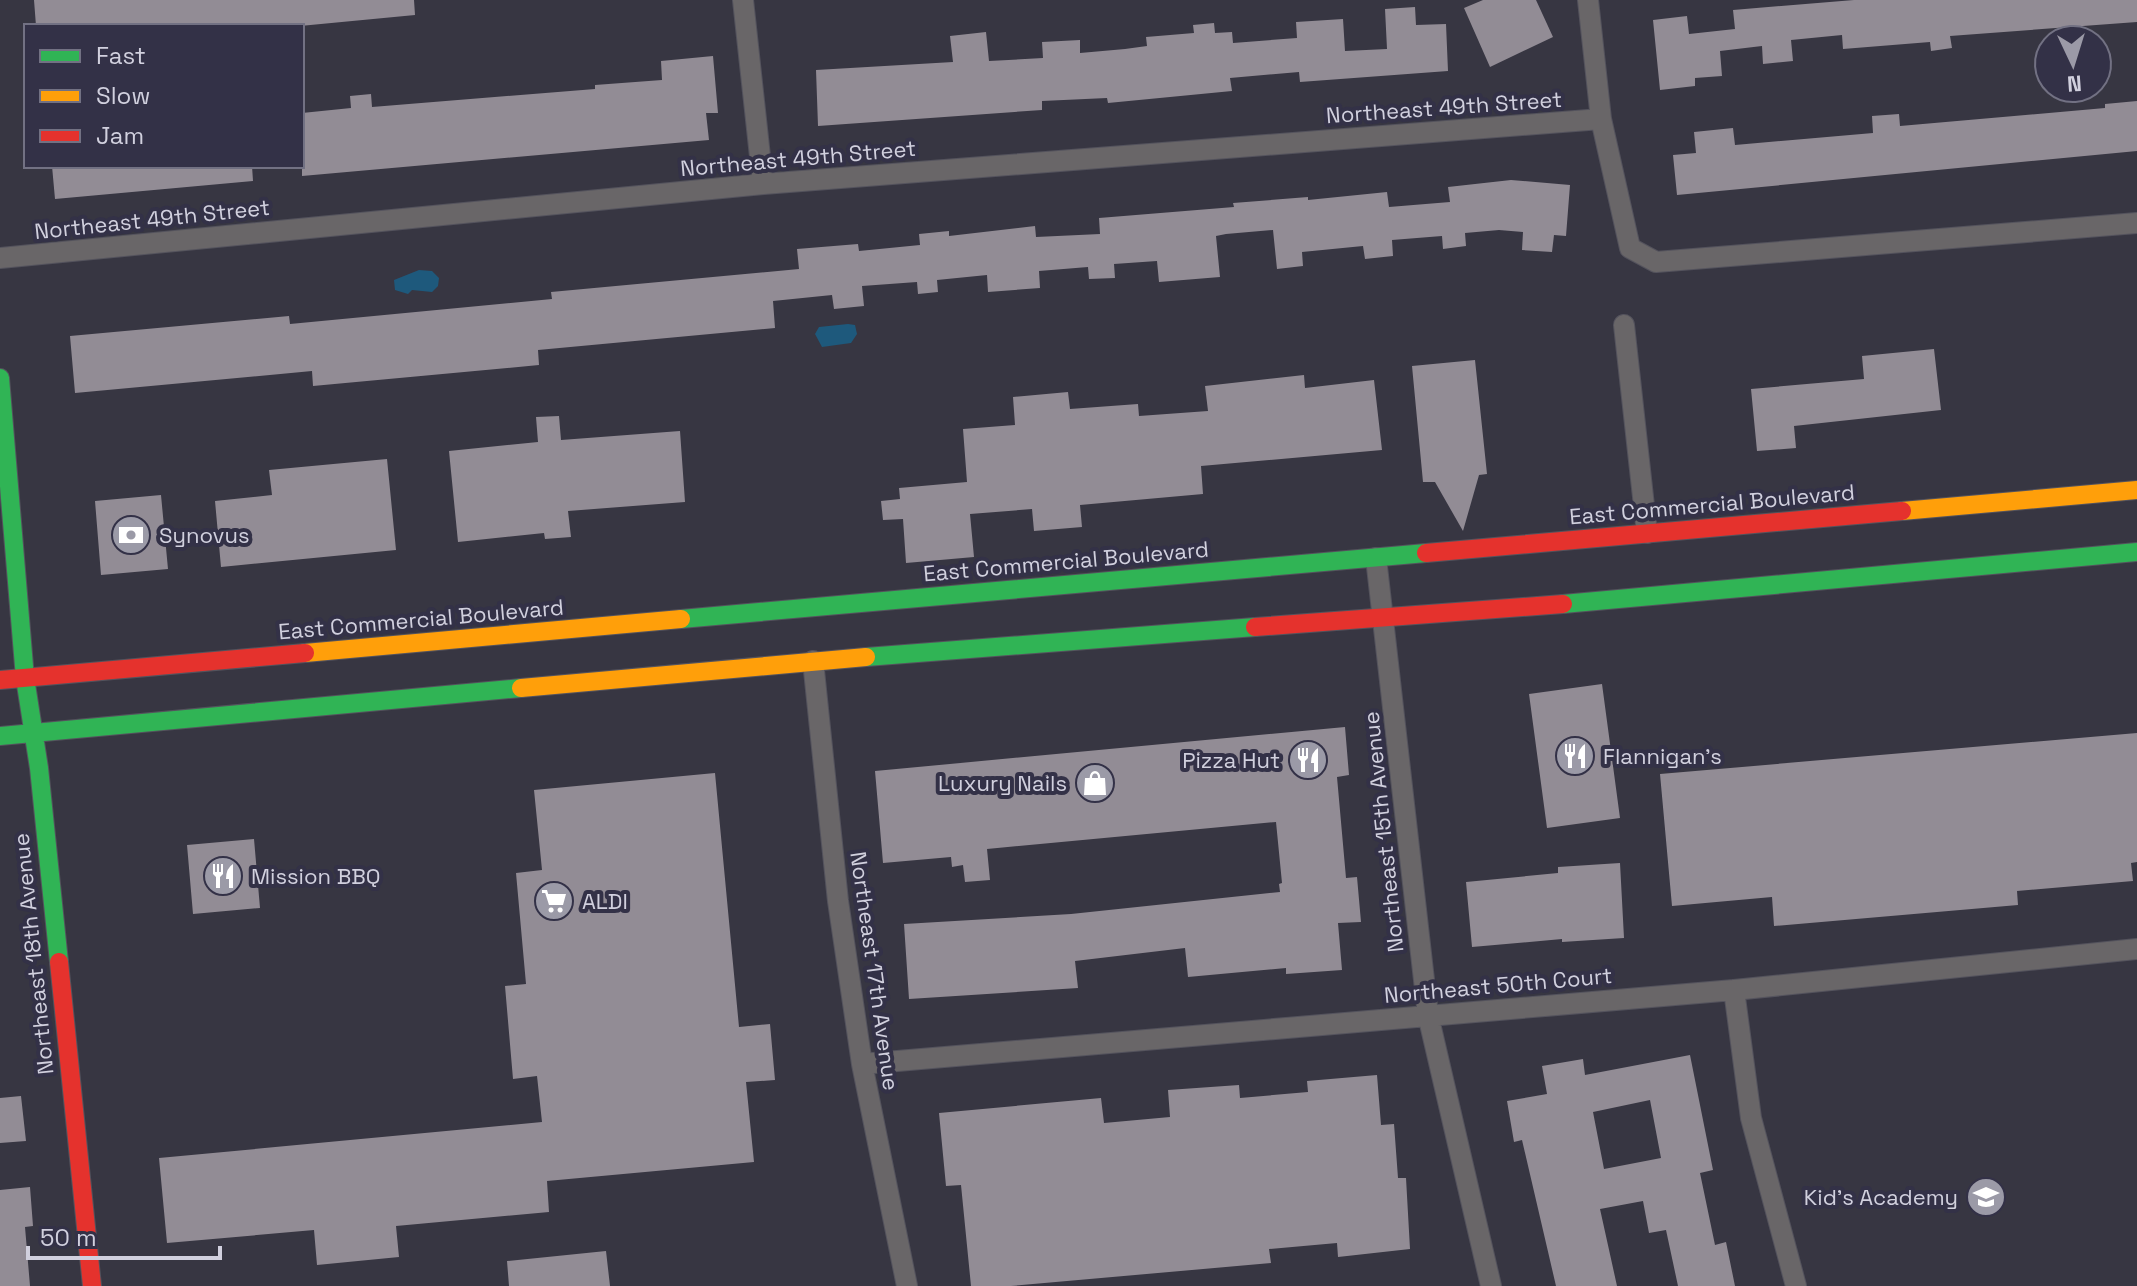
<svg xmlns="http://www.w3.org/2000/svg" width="2137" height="1286" viewBox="0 0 2137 1286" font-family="'Space Grotesk',sans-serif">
	<rect width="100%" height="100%" fill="#373642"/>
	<path fill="#1e597c" d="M 419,270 L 432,271 L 439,278 L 438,286 L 432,292 L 412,290 L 408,294 L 395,290 L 394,280 Z
		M 848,324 L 855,325 L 857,334 L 851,343 L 822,347 L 815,334 L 819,327 Z"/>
	<path fill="#928c95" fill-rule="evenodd" d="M 34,0 L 414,0 L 415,15 L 300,26 L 36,26 Z
		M 1483,0 L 1536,0 L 1553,37 L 1490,67 L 1464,8 Z
		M 1854,0 L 2137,0 L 2137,22 L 1950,36 L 1952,48 L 1931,51 L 1930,42 L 1843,49 L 1842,35 L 1791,40 L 1793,61 L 1763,64 L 1762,46 L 1720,51 L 1722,76 L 1695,78 L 1695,86 L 1660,90 L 1653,20 L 1687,16 L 1689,34 L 1735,29 L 1733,10 Z
		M 1415,7 L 1416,25 L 1446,24 L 1448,71 L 1300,82 L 1299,72 L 1230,78 L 1232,91 L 1108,103 L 1107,98 L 1042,101 L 1042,110 L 818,126 L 816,70 L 953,62 L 950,36 L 986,32 L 989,61 L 1043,58 L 1042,42 L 1080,40 L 1080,53 L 1125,49 L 1147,46 L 1146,37 L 1194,33 L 1193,25 L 1214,23 L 1215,33 L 1232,32 L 1233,43 L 1297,38 L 1296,22 L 1343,19 L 1345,51 L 1387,49 L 1385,9 Z
		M 713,56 L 718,113 L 706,113 L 709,140 L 302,176 L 302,113 L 351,108 L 350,96 L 371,94 L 372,107 L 595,89 L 595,85 L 662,80 L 661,61 Z
		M 2137,101 L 2137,151 L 1677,195 L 1673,155 L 1696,153 L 1694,132 L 1733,128 L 1735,145 L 1873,133 L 1872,116 L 1899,114 L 1900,126 L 2105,108 L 2105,104 Z
		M 52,166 L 252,166 L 253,181 L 55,199 Z
		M 1511,180 L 1570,185 L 1566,236 L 1554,235 L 1552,252 L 1522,250 L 1523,232 L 1499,230 L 1465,233 L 1466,246 L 1443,249 L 1442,236 L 1392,240 L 1393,256 L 1365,259 L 1363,246 L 1302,252 L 1303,266 L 1277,269 L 1273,230 L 1226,234 L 1216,236 L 1220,277 L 1159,282 L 1157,261 L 1114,264 L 1115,278 L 1089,279 L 1088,267 L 1039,271 L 1040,288 L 988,292 L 987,275 L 937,280 L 938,292 L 918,294 L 917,282 L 862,286 L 864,306 L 834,309 L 832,295 L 773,301 L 775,328 L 538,350 L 539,365 L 313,386 L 312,371 L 75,393 L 70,336 L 289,316 L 290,324 L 552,299 L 551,292 L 799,269 L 797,249 L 858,244 L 859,251 L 920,245 L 919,234 L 949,231 L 949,236 L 1035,226 L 1036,237 L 1100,234 L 1099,218 L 1234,207 L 1233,203 L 1308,197 L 1308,200 L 1387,192 L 1389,207 L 1450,202 L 1448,187 Z
		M 1934,349 L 1941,410 L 1794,426 L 1796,448 L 1757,451 L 1751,389 L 1864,379 L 1862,356 Z
		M 1475,360 L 1487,474 L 1479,475 L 1463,531 L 1435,482 L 1423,482 L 1412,366 Z
		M 1304,375 L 1305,388 L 1374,380 L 1382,450 L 1201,466 L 1203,494 L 1080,505 L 1082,527 L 1034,531 L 1032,509 L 970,514 L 974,557 L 906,563 L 903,519 L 883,520 L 881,501 L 900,499 L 899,488 L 967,482 L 963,429 L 1015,425 L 1013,397 L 1068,392 L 1070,409 L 1138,404 L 1139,416 L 1208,411 L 1205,386 Z
		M 559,416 L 561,440 L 680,431 L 685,502 L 568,511 L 571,537 L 545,539 L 544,533 L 458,542 L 449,451 L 538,442 L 536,417 Z
		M 387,459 L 396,550 L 221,567 L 215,501 L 272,495 L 269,470 Z
		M 161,495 L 168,569 L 101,575 L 95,501 Z
		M 1602,684 L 1620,818 L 1547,828 L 1529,694 Z
		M 1345,727 L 1349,775 L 1337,777 L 1346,878 L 1357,877 L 1361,922 L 1338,923 L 1342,970 L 1286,974 L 1286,968 L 1188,977 L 1185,948 L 1075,961 L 1078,988 L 909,999 L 904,924 L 1071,914 L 1280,892 L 1279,884 L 1282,883 L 1276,822 L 987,849 L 990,880 L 965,882 L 963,865 L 952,867 L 951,857 L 883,863 L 875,771 Z
		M 2137,733 L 2137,862 L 2131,863 L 2133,881 L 2017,891 L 2018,905 L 1774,926 L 1772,897 L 1672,906 L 1660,774 Z
		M 715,773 L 739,1027 L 770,1024 L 775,1080 L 746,1082 L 754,1162 L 547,1181 L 549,1212 L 396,1226 L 399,1257 L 317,1265 L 314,1230 L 167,1243 L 159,1158 L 542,1122 L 537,1076 L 513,1079 L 505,986 L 526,984 L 516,873 L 542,870 L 534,790 Z
		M 254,839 L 260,908 L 193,914 L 187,845 Z
		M 1620,863 L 1624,938 L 1562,942 L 1562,939 L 1472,947 L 1466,882 L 1558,873 L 1558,867 Z
		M 1690,1055 L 1713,1170 L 1700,1173 L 1715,1245 L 1726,1242 L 1735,1286 L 1678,1286 L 1666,1230 L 1649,1233 L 1643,1201 L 1600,1209 L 1617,1286 L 1556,1286 L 1522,1140 L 1514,1142 L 1507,1101 L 1547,1094 L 1542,1066 L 1583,1059 L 1585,1075 ZM 1650,1100 L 1661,1158 L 1604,1169 L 1593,1112 Z
		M 1377,1075 L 1381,1125 L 1394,1124 L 1398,1178 L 1406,1178 L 1410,1249 L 1338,1257 L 1337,1243 L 1269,1249 L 1271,1263 L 1011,1286 L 971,1286 L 961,1185 L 946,1186 L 939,1113 L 1101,1098 L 1104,1123 L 1170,1117 L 1168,1090 L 1239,1085 L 1240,1098 L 1308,1092 L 1307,1081 Z
		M 21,1096 L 26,1141 L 0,1143 L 0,1098 Z
		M 30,1187 L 33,1226 L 25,1227 L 30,1286 L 0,1286 L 0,1190 Z
		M 606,1251 L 610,1286 L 509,1286 L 507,1261 Z"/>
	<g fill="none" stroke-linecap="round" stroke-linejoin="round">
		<g stroke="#54535d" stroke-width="22">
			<path id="street" d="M 743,0 L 763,184
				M 1588,0 L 1601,119 L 1630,248 L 1656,262 L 2137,223
				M 0,258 L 763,184 L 1601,119
				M 1624,325 L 1647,533
				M 1376,558 L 1428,1015 L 1491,1286
				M 813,661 L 838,901 L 862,1064 L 907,1286
				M 1734,990 L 1751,1118 L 1796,1286
				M 862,1064 L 1734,990 L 2137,949"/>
		</g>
		<g stroke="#54535d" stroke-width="20">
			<path id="fast" d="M 0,378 L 25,678 L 39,768 L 59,962
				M 1563,604 L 2137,552
				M 681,619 L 1426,553
				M 866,657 L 1255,627
				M 0,736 L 521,688"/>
		</g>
		<g stroke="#54535d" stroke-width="20">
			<path id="slow" d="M 1902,511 L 2137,490
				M 305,653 L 681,619
				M 521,688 L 866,657"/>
		</g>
		<g stroke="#54535d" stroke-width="20">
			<path id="jam" d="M 1426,553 L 1902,511
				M 1255,627 L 1563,604
				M 0,680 L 305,653
				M 59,962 L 92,1286"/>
		</g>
		<use href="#street" stroke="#696668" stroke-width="20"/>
		<use href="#fast" stroke="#30b455" stroke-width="18"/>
		<use href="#slow" stroke="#ff9f0a" stroke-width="18"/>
		<use href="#jam" stroke="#e5322d" stroke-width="18"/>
	</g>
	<defs>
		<g id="bank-disc" transform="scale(2)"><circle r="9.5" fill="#9b9aa7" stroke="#333147"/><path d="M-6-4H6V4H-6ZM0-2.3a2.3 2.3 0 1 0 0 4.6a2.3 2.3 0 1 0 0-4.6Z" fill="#fff"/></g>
		<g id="restaurant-disc" transform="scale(2)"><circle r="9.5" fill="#9b9aa7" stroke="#333147"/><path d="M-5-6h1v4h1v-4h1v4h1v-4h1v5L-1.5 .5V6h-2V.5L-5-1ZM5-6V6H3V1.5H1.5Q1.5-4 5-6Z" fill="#fff"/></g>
		<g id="shop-disc" transform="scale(2)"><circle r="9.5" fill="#9b9aa7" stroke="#333147"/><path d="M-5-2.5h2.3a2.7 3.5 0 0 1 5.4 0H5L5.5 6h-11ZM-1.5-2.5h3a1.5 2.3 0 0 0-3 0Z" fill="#fff"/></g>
		<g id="supermarket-disc" transform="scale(2)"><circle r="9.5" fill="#9b9aa7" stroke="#333147"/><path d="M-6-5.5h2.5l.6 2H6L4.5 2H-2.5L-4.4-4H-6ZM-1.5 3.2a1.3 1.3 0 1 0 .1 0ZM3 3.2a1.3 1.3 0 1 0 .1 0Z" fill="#fff"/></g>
		<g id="school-disc" transform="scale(2)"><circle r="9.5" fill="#9b9aa7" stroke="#333147"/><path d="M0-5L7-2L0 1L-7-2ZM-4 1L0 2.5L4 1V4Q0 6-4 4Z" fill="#fff"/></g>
	</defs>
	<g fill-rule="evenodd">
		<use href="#bank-disc" x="131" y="535"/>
		<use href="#restaurant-disc" x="1575" y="756"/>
		<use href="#restaurant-disc" x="1308" y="760"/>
		<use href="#shop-disc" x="1095" y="783"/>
		<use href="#restaurant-disc" x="223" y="876"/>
		<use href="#supermarket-disc" x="554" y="901"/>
		<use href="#school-disc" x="1986" y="1197"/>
	</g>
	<g text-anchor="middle" stroke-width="8" stroke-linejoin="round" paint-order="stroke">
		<g font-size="22" fill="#d1d0de" stroke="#333147">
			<text transform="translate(1444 107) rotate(-4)" y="8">Northeast 49th Street</text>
			<text transform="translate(798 158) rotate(-5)" y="8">Northeast 49th Street</text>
			<text transform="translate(152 219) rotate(-6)" y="8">Northeast 49th Street</text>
			<text transform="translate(1712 504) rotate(-5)" y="8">East Commercial Boulevard</text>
			<text transform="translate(1066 561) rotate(-5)" y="8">East Commercial Boulevard</text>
			<text transform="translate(421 619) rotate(-5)" y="8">East Commercial Boulevard</text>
			<text transform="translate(1383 832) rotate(-96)" y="8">Northeast 15th Avenue</text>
			<text transform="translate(33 954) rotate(-96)" y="8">Northeast 18th Avenue</text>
			<text transform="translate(875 971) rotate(82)" y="8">Northeast 17th Avenue</text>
			<text transform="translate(1498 985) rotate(-5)" y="8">Northeast 50th Court</text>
		</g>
		<g font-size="22" fill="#d1d0de" stroke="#333147" text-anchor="start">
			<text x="159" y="543">Synovus</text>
			<text x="1603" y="764">Flannigan's</text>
			<text x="1280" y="768" text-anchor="end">Pizza Hut</text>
			<text x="1067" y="791" text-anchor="end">Luxury Nails</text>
			<text x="251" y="884">Mission BBQ</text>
			<text x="582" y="909">ALDI</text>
			<text x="1958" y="1205" text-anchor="end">Kid's Academy</text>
		</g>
	</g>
	<rect x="24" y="24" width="280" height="144" fill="#333147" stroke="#727183" stroke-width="2"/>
	<rect x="40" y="50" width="40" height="12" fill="#30b455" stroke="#727183" stroke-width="2"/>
	<text x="96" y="64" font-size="24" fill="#d1d0de">Fast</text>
	<rect x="40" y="90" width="40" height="12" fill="#ff9f0a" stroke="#727183" stroke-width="2"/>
	<text x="96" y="104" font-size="24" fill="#d1d0de">Slow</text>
	<rect x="40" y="130" width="40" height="12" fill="#e5322d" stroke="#727183" stroke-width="2"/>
	<text x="96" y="144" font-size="24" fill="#d1d0de">Jam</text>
	<g transform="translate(2073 64) rotate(176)"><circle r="38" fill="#333147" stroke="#727183" stroke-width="2"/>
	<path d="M0-6L14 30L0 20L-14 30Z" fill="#9b9aa7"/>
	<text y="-12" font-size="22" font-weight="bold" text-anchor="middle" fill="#d1d0de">N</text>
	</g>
	<path d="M28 1246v12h192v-12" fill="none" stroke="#d1d0de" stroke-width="4"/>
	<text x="40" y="1246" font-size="24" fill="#d1d0de" stroke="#333147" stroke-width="6" paint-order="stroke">50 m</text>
</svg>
